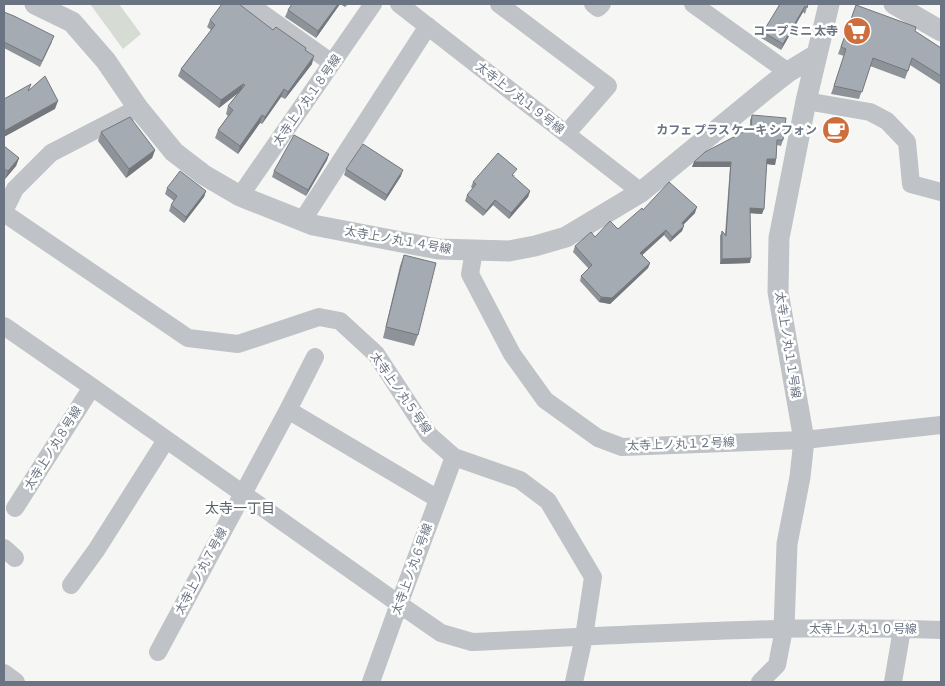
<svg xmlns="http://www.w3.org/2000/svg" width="945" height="686" viewBox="0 0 945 686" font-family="'Asap Condensed','Noto Sans JP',sans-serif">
	<rect width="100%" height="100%" fill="#f6f7f4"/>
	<path fill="#d6dbd4" d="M 90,4 L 119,4 L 141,34 L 123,49 Z"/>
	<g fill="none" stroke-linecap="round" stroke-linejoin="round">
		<path stroke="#bfc2c6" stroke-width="18" d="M 249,4 L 332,63
			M 399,4 L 641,192
			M 499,4 L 608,86 L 566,134
			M 593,4 L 598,8 L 602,4
			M 693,4 L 788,72
			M 806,101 L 870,112 L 887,121 L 907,142 L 911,184 L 941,192
			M 240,196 L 373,4
			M 4,211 L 15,189 L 51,153 L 138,108
			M 4,213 L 188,338 L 238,344 L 319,317 L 340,321 L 376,354 L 429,435 L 454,457 L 520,480 L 548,501 L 593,577 L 584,637 L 574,682
			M 302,221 L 428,26
			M 474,251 L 470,274 L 512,354 L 545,400 L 598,438 L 622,447 L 804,440 L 941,425
			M 4,326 L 92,387 L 399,604 L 441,633 L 472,642 C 628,635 785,624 941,630
			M 288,410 L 438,499
			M 15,508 L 92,387
			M 4,548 L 15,558
			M 71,585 L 97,549 L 166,440
			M 158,652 L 288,410 L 315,357
			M 4,673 L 16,682
			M 371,682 L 399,604 L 454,457
			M 760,682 L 777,665 L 784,629
			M 893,682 L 902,629"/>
		<path stroke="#bfc2c6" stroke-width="21" d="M 35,4 L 72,22 L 106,61 L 138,108 L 174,152 L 204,175 L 240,196 L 313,225 L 438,249 L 509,251 L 535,246 L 566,237 L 641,192 L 764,91 L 788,72 L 816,55
			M 894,4 L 941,31
			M 784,629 L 787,544 L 800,477 L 804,440 L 778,292 L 779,238 L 806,101 L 829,4"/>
	</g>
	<path fill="#8e9399" d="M 340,4 L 316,38 L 285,17 L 288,10 Z
		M 340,4 L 348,4 L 345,7 Z
		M 808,4 L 805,14 L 803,12 L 781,50 L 761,38 L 763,32 Z
		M 856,5 L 915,31 L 941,48 L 941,85 L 910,65 L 905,79 L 870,66 L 859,99 L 831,94 L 844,56 L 838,54 Z
		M 4,12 L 52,42 L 40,67 L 4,48 Z
		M 210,20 L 273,30 L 306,48 L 305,50 L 312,64 L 285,99 L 281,97 L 262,124 L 260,123 L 238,154 L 215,138 L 218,130 L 228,116 L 226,114 L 228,106 L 239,92 L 219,108 L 178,76 L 181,69 L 211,30 L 207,27 Z
		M 752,115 L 783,140 L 781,146 L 777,145 L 776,159 L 775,165 L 767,164 L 762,214 L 750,213 L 750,263 L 720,264 L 720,236 L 722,231 L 725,234 L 730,167 L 692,167 L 694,162 L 750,129 L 750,120 Z
		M 101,132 L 155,150 L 152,158 L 126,178 L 98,141 Z
		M 4,146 L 19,158 L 16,166 L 5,179 L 4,179 Z
		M 329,154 L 327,160 L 306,196 L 272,177 L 274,171 Z
		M 346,169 L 401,176 L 385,201 L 344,175 Z
		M 515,175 L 513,177 L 530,191 L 528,197 L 509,219 L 493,205 L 483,216 L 465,201 L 467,195 L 473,189 L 471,187 L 473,182 Z
		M 167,188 L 206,191 L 204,197 L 184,223 L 169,211 L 171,205 L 174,201 L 165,194 Z
		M 643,210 L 695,213 L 683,225 L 682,231 L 670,242 L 664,235 L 642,255 L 650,263 L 648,268 L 610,304 L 599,302 L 580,281 L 581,276 L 589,269 L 573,252 L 575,246 L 595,237 L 618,229 Z
		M 404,255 L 418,335 L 414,346 L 383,338 L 400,266 Z"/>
	<path fill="#74787d" d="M 338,4 L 340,4 L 316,38 L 318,31 Z
		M 805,6 L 803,12 L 781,50 L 783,44 Z
		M 314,56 L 312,64 L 285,99 L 288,92 Z
		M 243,84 L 241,91 L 219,108 L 221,100 Z
		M 284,89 L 281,97 L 262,124 L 265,117 Z
		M 58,101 L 55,109 L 4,137 L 4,131 Z
		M 262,115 L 260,123 L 238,154 L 240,146 Z
		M 155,150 L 152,158 L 126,178 L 129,169 Z
		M 329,154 L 327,160 L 306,196 L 308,190 Z
		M 19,158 L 16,166 L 5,179 L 8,171 Z
		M 767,159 L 776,159 L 775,165 L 766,164 Z
		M 694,162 L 731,162 L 730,167 L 692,167 Z
		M 403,170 L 401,176 L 385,201 L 387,195 Z
		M 206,191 L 204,197 L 184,223 L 186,217 Z
		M 530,191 L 528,197 L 509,219 L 511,213 Z
		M 495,200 L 493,205 L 483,216 L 486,211 Z
		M 697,207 L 695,213 L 680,228 L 682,223 Z
		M 750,208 L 764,209 L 762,214 L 748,213 Z
		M 684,226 L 682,231 L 670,242 L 672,237 Z
		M 666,230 L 664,235 L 638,259 L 640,253 Z
		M 751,258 L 750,263 L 720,264 L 722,259 Z
		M 650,263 L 648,268 L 610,304 L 599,302 L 601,297 Z"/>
	<path fill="#a5abb2" stroke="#74787d" d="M 222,4 L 239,4 L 273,30 L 276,27 L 306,48 L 305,50 L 314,56 L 288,92 L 284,89 L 265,117 L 262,115 L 240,146 L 218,130 L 233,110 L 228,106 L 245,85 L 243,84 L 221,100 L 181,69 L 215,25 L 210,20 Z
		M 292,4 L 338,4 L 318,31 L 288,10 Z
		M 780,4 L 808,4 L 807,8 L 805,6 L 783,44 L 763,32 Z
		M 856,5 L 916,27 L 915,31 L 941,48 L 941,76 L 912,58 L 908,71 L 873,58 L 862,92 L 834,86 L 846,49 L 841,47 Z
		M 4,12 L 14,16 L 54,36 L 42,61 L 4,42 Z
		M 45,76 L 58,101 L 4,131 L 4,99 L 31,84 L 28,91 Z
		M 752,115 L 786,118 L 783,140 L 777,140 L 776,159 L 767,159 L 764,209 L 750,208 L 751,258 L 722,259 L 722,231 L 726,236 L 731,162 L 694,162 L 705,152 L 751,128 Z
		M 130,117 L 155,150 L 129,169 L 101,132 Z
		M 294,135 L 329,154 L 308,190 L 274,171 Z
		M 363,144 L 403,170 L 387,195 L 346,169 Z
		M 4,146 L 19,158 L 8,171 L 4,169 Z
		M 498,153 L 517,169 L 512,175 L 530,191 L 511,213 L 495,200 L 486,211 L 467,195 L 476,184 L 473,182 Z
		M 180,171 L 206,191 L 186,217 L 171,205 L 177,196 L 167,188 Z
		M 669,182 L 697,207 L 682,223 L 684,226 L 672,237 L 666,230 L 640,253 L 650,263 L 612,298 L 601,297 L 581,276 L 592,265 L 575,246 L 591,232 L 595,237 L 610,221 L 618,229 L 642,208 L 643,210 Z
		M 404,255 L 436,263 L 418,335 L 386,327 Z"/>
	<defs>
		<g id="supermarket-disc" transform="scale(1.4375)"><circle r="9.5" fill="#ce6e3d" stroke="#fff"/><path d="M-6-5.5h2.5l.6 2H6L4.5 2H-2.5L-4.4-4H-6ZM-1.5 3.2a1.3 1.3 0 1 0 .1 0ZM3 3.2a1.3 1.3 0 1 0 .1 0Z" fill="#fff"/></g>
		<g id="cafe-disc" transform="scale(1.4375)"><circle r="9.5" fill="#ce6e3d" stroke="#fff"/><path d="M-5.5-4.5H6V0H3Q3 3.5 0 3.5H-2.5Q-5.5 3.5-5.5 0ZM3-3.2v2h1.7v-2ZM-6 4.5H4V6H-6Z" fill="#fff"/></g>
	</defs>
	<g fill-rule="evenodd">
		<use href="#supermarket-disc" x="857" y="31"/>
		<use href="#cafe-disc" x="836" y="130"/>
	</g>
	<g text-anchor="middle" stroke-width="5" stroke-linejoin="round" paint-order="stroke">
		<g font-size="12" font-weight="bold" fill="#6a7482" stroke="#fff" text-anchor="end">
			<text x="838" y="35">コープミニ 太寺</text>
			<text x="817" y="134">カフェ プラス ケーキ シフォン</text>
		</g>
		<g font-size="12" fill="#6a7482" stroke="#fff">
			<text transform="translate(520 98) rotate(38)" y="4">太寺上ノ丸１９号線</text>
			<text transform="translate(307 100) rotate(-55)" y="4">太寺上ノ丸１８号線</text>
			<text transform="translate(398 240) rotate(10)" y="4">太寺上ノ丸１４号線</text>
			<text transform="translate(788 345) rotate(81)" y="4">太寺上ノ丸１１号線</text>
			<text transform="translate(401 393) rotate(55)" y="4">太寺上ノ丸５号線</text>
			<text transform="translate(681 444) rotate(-2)" y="4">太寺上ノ丸１２号線</text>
			<text transform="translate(53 448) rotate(-58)" y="4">太寺上ノ丸８号線</text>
			<text transform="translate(412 569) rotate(-70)" y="4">太寺上ノ丸６号線</text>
			<text transform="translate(201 571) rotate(-62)" y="4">太寺上ノ丸７号線</text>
			<text x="863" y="633">太寺上ノ丸１０号線</text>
		</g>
		<g font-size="14" fill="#565e68" stroke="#fff">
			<text x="240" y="513">太寺一丁目</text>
		</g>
	</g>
	<rect width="945" height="686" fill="none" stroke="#6a7482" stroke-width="10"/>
</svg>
